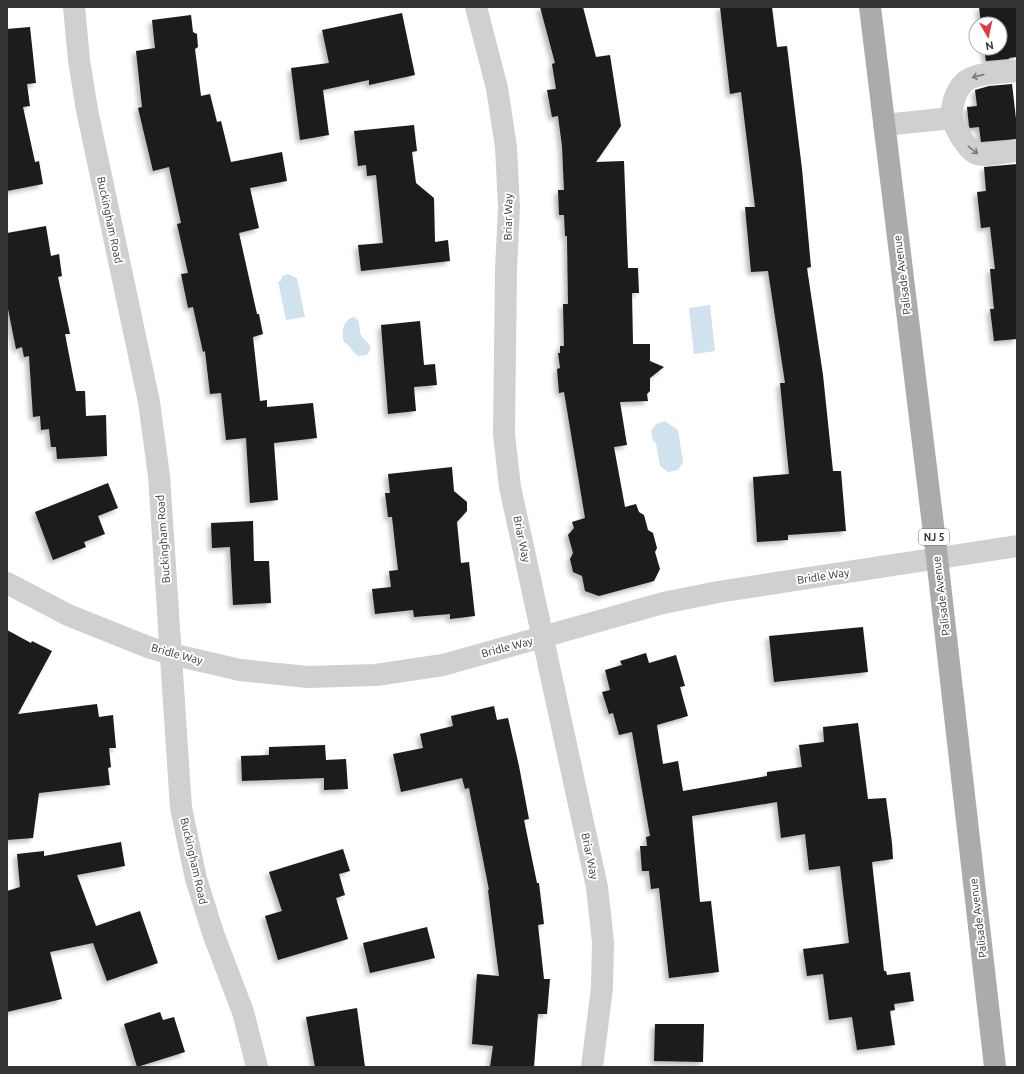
<svg xmlns="http://www.w3.org/2000/svg" width="1024" height="1074" viewBox="0 0 1024 1074" font-family="Ubuntu,sans-serif">
	<defs>
		<filter id="shadow"><feDropShadow dx="-3.5" dy="3.5" stdDeviation="2" flood-color="#0004"/></filter>
	</defs>
	<rect width="100%" height="100%" fill="#fff"/>
	<path fill="#cfe2ee" d="M 288,274 L 297,278 L 305,317 L 286,320 L 278,281 L 281,281 L 282,276 Z
		M 710,305 L 715,351 L 694,354 L 689,308 Z
		M 354,317 C 362,321 358,328 361,335 C 363,339 368,342 370,346 C 371,350 369,352 367,355 L 358,356 C 352,352 350,345 344,342 C 341,333 343,319 354,317 Z
		M 665,421 L 678,430 L 683,462 L 678,470 L 668,472 L 660,466 L 656,443 L 653,441 L 651,431 L 656,424 Z"/>
	<path fill="#1a1a1a" filter="url(#shadow)" d="M 540,7 L 583,7 L 596,57 L 610,55 L 621,126 L 596,162 L 624,161 L 628,268 L 638,268 L 639,293 L 632,293 L 633,344 L 650,344 L 650,361 L 664,367 L 650,378 L 650,391 L 647,394 L 648,401 L 620,402 L 627,445 L 614,447 L 625,507 L 636,504 L 639,512 L 644,515 L 648,530 L 653,533 L 657,548 L 655,552 L 660,569 L 654,581 L 599,596 L 585,591 L 582,576 L 573,572 L 570,559 L 573,553 L 568,535 L 574,528 L 572,522 L 585,518 L 564,392 L 559,393 L 557,369 L 560,368 L 558,353 L 560,353 L 560,346 L 564,346 L 563,304 L 568,304 L 567,236 L 565,236 L 564,215 L 559,215 L 558,190 L 564,190 L 562,146 L 558,116 L 552,117 L 547,90 L 556,89 L 552,64 L 555,63 Z
		M 720,7 L 772,7 L 777,47 L 787,46 L 802,169 L 811,267 L 807,268 L 823,375 L 833,471 L 841,471 L 846,531 L 788,535 L 788,540 L 757,542 L 753,477 L 789,474 L 780,383 L 785,383 L 768,271 L 751,272 L 745,207 L 755,207 L 741,92 L 730,94 Z
		M 979,7 L 1017,7 L 1017,57 L 1009,58 L 1009,59 L 986,61 L 984,48 L 1000,48 L 1000,24 L 981,24 Z
		M 402,13 L 415,75 L 369,85 L 369,80 L 323,90 L 329,135 L 300,140 L 291,68 L 329,63 L 322,30 Z
		M 191,15 L 193,32 L 197,34 L 198,47 L 195,49 L 201,96 L 210,94 L 217,122 L 221,121 L 231,162 L 282,152 L 287,181 L 250,188 L 259,228 L 239,233 L 257,314 L 259,314 L 263,334 L 253,337 L 260,401 L 267,400 L 267,407 L 313,403 L 317,438 L 274,443 L 278,500 L 250,503 L 246,438 L 226,440 L 221,393 L 210,394 L 205,351 L 203,352 L 193,307 L 188,308 L 181,274 L 188,273 L 177,224 L 181,223 L 169,167 L 153,171 L 138,108 L 142,107 L 136,51 L 155,48 L 152,20 Z
		M 30,27 L 36,83 L 27,84 L 30,106 L 23,107 L 35,162 L 39,161 L 43,184 L 7,191 L 7,29 Z
		M 1012,84 L 1017,127 L 1017,139 L 981,142 L 979,127 L 970,128 L 969,126 L 967,107 L 977,106 L 975,90 L 989,86 Z
		M 414,125 L 417,151 L 412,152 L 416,183 L 434,198 L 435,242 L 448,240 L 450,261 L 361,271 L 358,245 L 383,243 L 376,175 L 367,176 L 366,165 L 358,166 L 354,131 Z
		M 1017,164 L 1017,339 L 994,341 L 990,309 L 994,309 L 990,269 L 995,269 L 990,227 L 981,228 L 977,192 L 986,191 L 984,167 Z
		M 46,226 L 51,256 L 59,254 L 62,276 L 58,277 L 70,334 L 65,334 L 76,391 L 85,391 L 86,416 L 106,415 L 107,456 L 57,459 L 56,447 L 51,447 L 49,429 L 41,430 L 40,416 L 33,417 L 29,356 L 24,357 L 22,347 L 16,349 L 7,304 L 7,233 Z
		M 420,321 L 424,365 L 435,364 L 437,385 L 414,387 L 416,411 L 388,414 L 381,325 Z
		M 452,467 L 454,491 L 467,502 L 467,511 L 457,522 L 461,563 L 469,562 L 475,616 L 450,619 L 450,614 L 414,617 L 413,610 L 375,614 L 372,589 L 391,587 L 389,571 L 398,570 L 392,517 L 388,517 L 385,493 L 390,493 L 388,474 Z
		M 108,483 L 118,508 L 98,516 L 105,534 L 84,542 L 86,547 L 53,560 L 35,512 Z
		M 253,521 L 254,561 L 269,561 L 271,603 L 233,605 L 230,547 L 212,548 L 211,523 Z
		M 863,627 L 868,672 L 774,682 L 769,636 Z
		M 7,630 L 31,643 L 32,641 L 52,651 L 18,714 L 97,704 L 99,717 L 113,715 L 116,748 L 109,748 L 111,767 L 108,768 L 110,785 L 39,793 L 33,838 L 7,840 Z
		M 646,653 L 649,663 L 676,655 L 685,686 L 680,687 L 688,716 L 657,725 L 663,764 L 678,761 L 683,791 L 767,776 L 767,772 L 802,767 L 799,745 L 824,742 L 823,727 L 858,723 L 868,799 L 886,798 L 892,843 L 893,859 L 872,862 L 884,971 L 886,971 L 887,975 L 910,972 L 914,1001 L 894,1004 L 895,1010 L 890,1011 L 895,1045 L 857,1050 L 852,1017 L 829,1020 L 823,974 L 807,976 L 803,949 L 849,943 L 840,866 L 809,870 L 805,834 L 781,838 L 777,802 L 692,816 L 700,902 L 711,901 L 719,972 L 669,978 L 659,888 L 651,889 L 649,871 L 642,871 L 640,846 L 647,846 L 646,837 L 650,836 L 632,732 L 619,735 L 613,713 L 609,714 L 602,692 L 610,690 L 605,670 L 622,665 L 620,661 Z
		M 494,706 L 497,720 L 508,718 L 519,766 L 529,819 L 524,820 L 537,883 L 539,883 L 544,924 L 538,925 L 544,979 L 550,979 L 547,1014 L 538,1014 L 534,1067 L 490,1067 L 493,1046 L 472,1044 L 477,974 L 499,976 L 488,890 L 489,890 L 469,788 L 465,789 L 462,778 L 401,792 L 393,754 L 423,748 L 420,734 L 453,726 L 451,716 Z
		M 325,745 L 326,760 L 346,759 L 348,789 L 324,790 L 324,778 L 242,781 L 241,756 L 269,755 L 269,747 Z
		M 121,842 L 125,866 L 77,875 L 96,926 L 140,911 L 158,963 L 107,981 L 93,943 L 50,952 L 62,999 L 7,1012 L 7,891 L 20,887 L 17,854 L 44,851 L 44,856 Z
		M 343,849 L 350,871 L 339,874 L 345,895 L 336,898 L 348,939 L 278,960 L 265,916 L 282,911 L 269,872 Z
		M 427,927 L 435,958 L 370,973 L 363,943 Z
		M 357,1008 L 365,1067 L 315,1067 L 306,1017 Z
		M 160,1012 L 163,1020 L 174,1017 L 185,1052 L 137,1067 L 124,1024 Z
		M 655,1024 L 704,1024 L 703,1062 L 654,1061 Z"/>
	<g fill="none" stroke-linecap="round" stroke-linejoin="round">
		<path stroke="#d0d0d0" stroke-width="22" d="M 74,7 L 79,60 L 87,110 L 149,402 L 159,476 L 181,808 L 196,879 L 214,936 L 243,1012 L 257,1067
			M 476,7 L 497,88 L 506,147 L 509,207 L 506,270 L 504,434 L 510,487 L 597,887 L 603,942 L 602,988 L 592,1067
			M 1017,71 C 1002,73 982,72 969,79 C 957,85 951,104 952,117 C 953,125 958,132 962,139 C 966,144 971,152 977,154 C 986,157 1007,152 1017,151
			M 884,125 L 952,118
			M 7,583 L 68,615 L 148,647 L 171,654 L 240,670 L 308,677 L 376,675 L 443,665 L 663,603 L 718,592 L 1017,546"/>
		<path stroke="#ababab" stroke-width="22" d="M 870,7 L 937,558 L 995,1067"/>
	</g>
	<defs><path id="oneway-shaft" d="M-6 0H5M1.5-3L5.5 0L1.5 3" fill="none" stroke-width="1.6" stroke-linecap="round" stroke-linejoin="round"/></defs>
	<g stroke="#7a7a7a">
		<use href="#oneway-shaft" transform="translate(978 76) rotate(167)"/>
		<use href="#oneway-shaft" transform="translate(973 150) rotate(38)"/>
	</g>
	<g text-anchor="middle" stroke-width="4" stroke-linejoin="round" paint-order="stroke">
		<rect fill="#fff" stroke="#707070" stroke-width="1" x="919" y="529" width="30" height="16" rx="3"/>
		<g font-size="10" font-weight="bold" fill="#333">
			<text x="934" y="541">NJ 5</text>
		</g>
		<g font-size="11" fill="#333" stroke="#fff">
			<text transform="translate(508 217) rotate(-89)" y="4">Briar Way</text>
			<text transform="translate(110 220) rotate(78)" y="4">Buckingham Road</text>
			<text transform="translate(902 275) rotate(-97)" y="4">Palisade Avenue</text>
			<text transform="translate(163 539) rotate(-94)" y="4">Buckingham Road</text>
			<text transform="translate(522 539) rotate(78)" y="4">Briar Way</text>
			<text transform="translate(823 576) rotate(-9)" y="4">Bridle Way</text>
			<text transform="translate(941 596) rotate(-97)" y="4">Palisade Avenue</text>
			<text transform="translate(507 647) rotate(-15)" y="4">Bridle Way</text>
			<text transform="translate(177 654) rotate(15)" y="4">Bridle Way</text>
			<text transform="translate(590 856) rotate(78)" y="4">Briar Way</text>
			<text transform="translate(194 861) rotate(77)" y="4">Buckingham Road</text>
			<text transform="translate(978 918) rotate(-97)" y="4">Palisade Avenue</text>
		</g>
	</g>
	<rect width="1024" height="1074" fill="none" stroke="#333333" stroke-width="16"/>
	<g transform="translate(988 36) rotate(171)"><circle r="19" fill="#ffffff" stroke="#adadad"/>
	<path d="M0-3L7 15L0 10L-7 15Z" fill="#e63946"/>
	<text y="-6" font-size="11" font-weight="bold" text-anchor="middle" fill="#333333">N</text>
	</g>
</svg>
